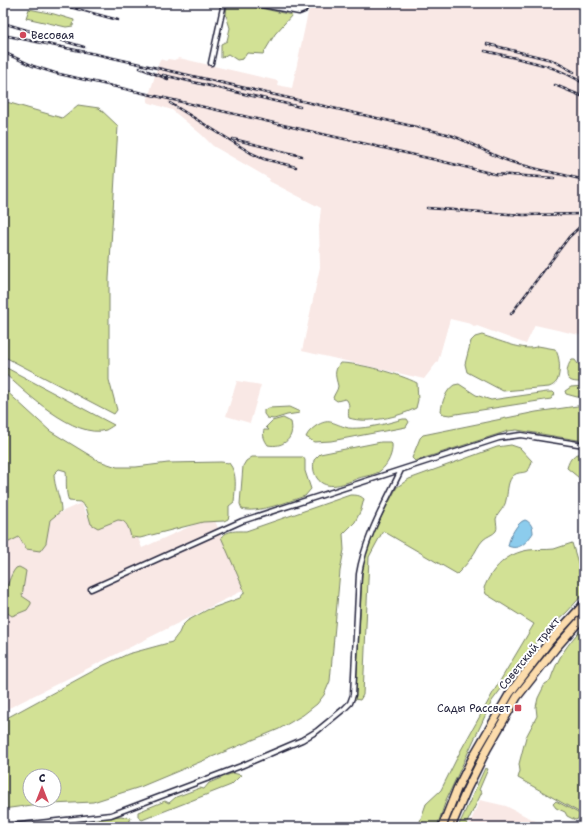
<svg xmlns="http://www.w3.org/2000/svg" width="587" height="830" viewBox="0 0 587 830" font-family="'Shantell Sans',sans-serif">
	<rect width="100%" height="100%" fill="#fff"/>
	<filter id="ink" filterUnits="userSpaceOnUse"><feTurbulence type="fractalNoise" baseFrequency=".025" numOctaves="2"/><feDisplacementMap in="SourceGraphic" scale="8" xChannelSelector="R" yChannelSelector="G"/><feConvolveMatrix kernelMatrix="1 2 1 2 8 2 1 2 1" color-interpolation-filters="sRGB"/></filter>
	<g filter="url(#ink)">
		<path fill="#f9e8e5" d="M 310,3 L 584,3 L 584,336 L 535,325 L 526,344 L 477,326 L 475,327 L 471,324 L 450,319 L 438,361 L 424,379 L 302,351 L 320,267 L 319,226 L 321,208 L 269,181 L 270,179 L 213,146 L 202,135 L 172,110 L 147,102 L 160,59 L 166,61 L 168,59 L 174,60 L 179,58 L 278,81 L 277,85 L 292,88 Z
			M 237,381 L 261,385 L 250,423 L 226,416 Z
			M 3,475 L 48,518 L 81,503 L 91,523 L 127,510 L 142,548 L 213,516 L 244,590 L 3,711 Z
			M 480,800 L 506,806 L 547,827 L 468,827 Z"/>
		<path fill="#d2e195" stroke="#7a8268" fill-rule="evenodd" d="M 237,3 L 292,15 L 275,34 L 263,54 L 247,53 L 243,59 L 237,60 L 228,54 L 221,58 L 221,44 L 227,41 L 230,28 L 226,15 L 227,6 Z
			M 29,9 L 54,14 L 74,20 L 73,26 L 66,27 L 26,18 Z
			M 3,101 L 62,118 L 78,105 L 99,108 L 118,126 L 109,279 L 109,380 L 117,410 L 114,414 L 3,356 Z
			M 482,335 C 495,339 527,353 538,346 L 555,349 C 560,356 561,372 557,381 C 555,384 552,386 549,387 L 503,391 L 467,372 L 465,364 L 471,341 L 475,337 Z
			M 572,360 L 575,360 L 578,364 L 584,366 L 584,382 C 576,382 566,383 567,372 C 568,367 568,364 572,360 Z
			M 340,363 C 359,363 400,374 417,383 L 418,400 L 416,408 C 399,417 367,424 349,418 C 347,412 351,406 347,400 L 345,399 L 337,401 L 333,398 C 334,394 338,390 338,386 C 336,377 333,372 340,363 Z
			M 3,366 L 114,425 C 111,427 108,429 106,430 C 75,440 24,391 3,372 Z
			M 459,384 L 476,395 L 491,400 L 547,392 L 553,392 L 555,394 L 551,399 L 450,415 L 443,414 L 441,411 C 442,402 446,390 454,385 Z
			M 584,386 L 584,396 L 577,397 L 566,394 L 565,391 L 571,387 Z
			M 3,388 L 50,431 L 99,461 L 117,467 L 136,467 L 168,463 L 221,462 L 229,463 C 238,474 235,488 234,502 L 229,506 L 229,516 L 228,519 L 224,521 L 203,522 L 140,538 L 131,537 C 129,529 127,520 118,520 L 98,528 L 91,524 L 86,507 L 80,502 L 69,501 C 65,492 67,480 66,471 L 59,469 L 54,474 C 54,487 61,498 61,511 L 50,520 L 46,543 L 40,551 L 26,549 L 19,537 L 3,545 Z
			M 584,405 L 584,441 L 517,430 L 508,431 L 415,461 L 412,458 L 420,438 L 423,435 L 536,412 Z
			M 289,407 L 300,412 L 300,413 L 287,415 L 274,419 L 267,418 L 264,414 L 264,410 L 269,408 Z
			M 283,418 L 291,422 C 295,438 284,448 268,445 C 265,441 262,435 264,430 L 269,430 L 266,427 L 272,421 Z
			M 403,419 L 407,419 L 409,422 L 406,427 L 331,441 L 314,442 L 306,437 C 308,432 312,429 316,426 C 329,418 332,423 345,427 C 349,429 356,428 360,428 C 374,427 389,423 403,419 Z
			M 381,442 L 390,442 L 392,444 C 393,453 388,465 380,471 C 375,475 365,476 359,478 C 346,483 326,492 317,478 C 313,472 313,466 314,460 L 320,454 Z
			M 511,445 L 520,448 L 532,461 C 528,479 520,468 512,477 C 507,483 508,493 506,500 C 505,508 498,512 496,519 C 496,523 498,528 496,531 C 493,535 487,536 483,540 C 478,545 476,552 471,558 C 467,564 462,569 457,574 L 383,531 L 369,557 L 363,695 L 360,700 L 354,699 L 356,691 L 362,573 L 364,559 L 376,527 L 397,487 L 409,479 L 497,447 Z
			M 584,453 L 584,482 L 567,468 C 570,458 573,454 584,453 Z
			M 252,457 L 303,457 L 305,460 L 305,471 L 311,489 L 305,496 C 290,501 256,514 242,509 L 240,504 L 243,466 L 246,461 Z
			M 350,495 C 356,495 360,495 364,499 L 361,510 L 355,522 L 343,534 L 344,550 L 340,571 L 330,681 L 324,695 L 317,704 L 303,715 L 279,729 L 140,787 L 93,802 L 32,805 L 3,809 L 3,720 L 104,665 L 128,654 L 172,642 L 179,633 L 182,626 L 187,621 L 207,610 L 240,598 L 244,593 L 244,590 L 221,537 C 228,530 236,531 246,531 ZM 30,776 L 54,776 L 54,800 L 30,800 Z
			M 572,543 L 584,583 L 584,593 L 567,612 L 540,637 L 492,701 L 446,800 L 437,827 L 418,827 L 426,804 L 441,790 L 461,750 L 494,691 L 534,624 L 486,594 L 484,588 C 492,568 507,553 529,550 C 537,549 546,550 554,549 C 560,547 566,545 572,543 Z
			M 19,567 L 23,569 L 26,571 L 22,596 L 31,602 L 31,604 L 27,610 L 12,616 L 3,610 L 3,592 C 9,586 9,576 16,568 Z
			M 584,626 L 584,815 L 518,778 L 520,771 L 519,764 L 526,737 L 537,716 L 536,707 L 538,698 L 545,684 L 550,681 C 558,657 567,645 584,626 Z
			M 485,768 L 488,769 L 479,790 L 482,792 L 465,827 L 458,827 Z
			M 233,773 L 241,775 L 231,785 L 142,820 L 138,817 L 138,812 L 165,801 L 169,803 L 176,797 L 200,788 L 204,789 L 209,783 Z
			M 556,801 L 578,813 L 579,815 L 578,819 L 575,820 L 567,816 L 565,812 L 556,808 L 553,804 Z
			M 121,816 L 131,818 L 127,827 L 27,827 Z"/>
		<path fill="#8ccced" stroke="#6288a6" d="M 525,520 C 531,522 533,528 533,533 C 527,542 519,551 508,546 C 509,538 517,522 525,520 Z"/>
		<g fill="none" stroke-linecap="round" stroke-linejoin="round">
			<g stroke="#22223b" stroke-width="7">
				<path id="minor" d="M 253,3 L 299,12 L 304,10 L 307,3
					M 211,63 L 224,3
					M 91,589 L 242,521 L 499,438 L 521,435 L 584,445
					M 3,827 L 111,815 L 241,766 L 302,740 L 317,731 L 345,708 L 350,703 L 353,695 L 359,574 C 365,537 385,504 401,470"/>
			</g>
			<g stroke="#22223b" stroke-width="10">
				<path id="trunk" d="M 442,827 L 457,789 L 474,755 L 510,693 L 549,642 L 584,604
					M 451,827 L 467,789 L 487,749 L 517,697 L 555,649 L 584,616"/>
			</g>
			<use href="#minor" stroke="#fff" stroke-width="4"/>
			<use href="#trunk" stroke="#fcdcac" stroke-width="7"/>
			<g stroke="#22223b" stroke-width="2.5">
				<path id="rail" d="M 55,3 L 118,20
					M 3,23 L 84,47
					M 3,35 L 100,55 L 447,134 C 468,140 485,153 506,160 C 531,169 558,173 584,180
					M 487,44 L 552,60 L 574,72
					M 485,51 C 518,59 556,64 584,84
					M 3,52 L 33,66 L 55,73 L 432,159 L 494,174 L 554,178
					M 140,68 L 168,79
					M 163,75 L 300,107
					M 555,85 L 584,97
					M 170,103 L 251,153 L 264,159 L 296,167
					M 233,139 L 302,156
					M 427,208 L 523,215 L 584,214
					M 511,314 L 569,237 L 584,223"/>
			</g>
			<use href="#rail" stroke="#fff" stroke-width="1" stroke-dasharray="3" stroke-linecap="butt"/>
		</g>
	</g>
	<g fill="#d1495b" stroke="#fff" stroke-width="1.5">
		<circle cx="23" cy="35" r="4"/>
		<rect x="514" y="704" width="8" height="8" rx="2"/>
	</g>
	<g text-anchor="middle" stroke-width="4" stroke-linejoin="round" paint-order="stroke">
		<g font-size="11" fill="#22223b" stroke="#fff" text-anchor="start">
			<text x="31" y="39">Весовая</text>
			<text x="510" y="712" text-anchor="end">Сады Рассвет</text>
		</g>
		<g font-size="11" fill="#22223b" stroke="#fff">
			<text transform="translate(529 653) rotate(-51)" y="4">Советский тракт</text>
		</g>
	</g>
	<rect width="587" height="830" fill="none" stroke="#fff" stroke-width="16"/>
	<rect x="8" y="8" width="571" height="814" fill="none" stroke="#22223b" stroke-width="1.5" filter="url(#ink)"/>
	<g transform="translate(42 788)"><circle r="19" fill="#ffffff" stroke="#a7a7b1"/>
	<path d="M0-3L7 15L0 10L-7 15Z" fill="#d1495b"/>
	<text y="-6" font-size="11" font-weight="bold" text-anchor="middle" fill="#22223b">С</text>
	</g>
</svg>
